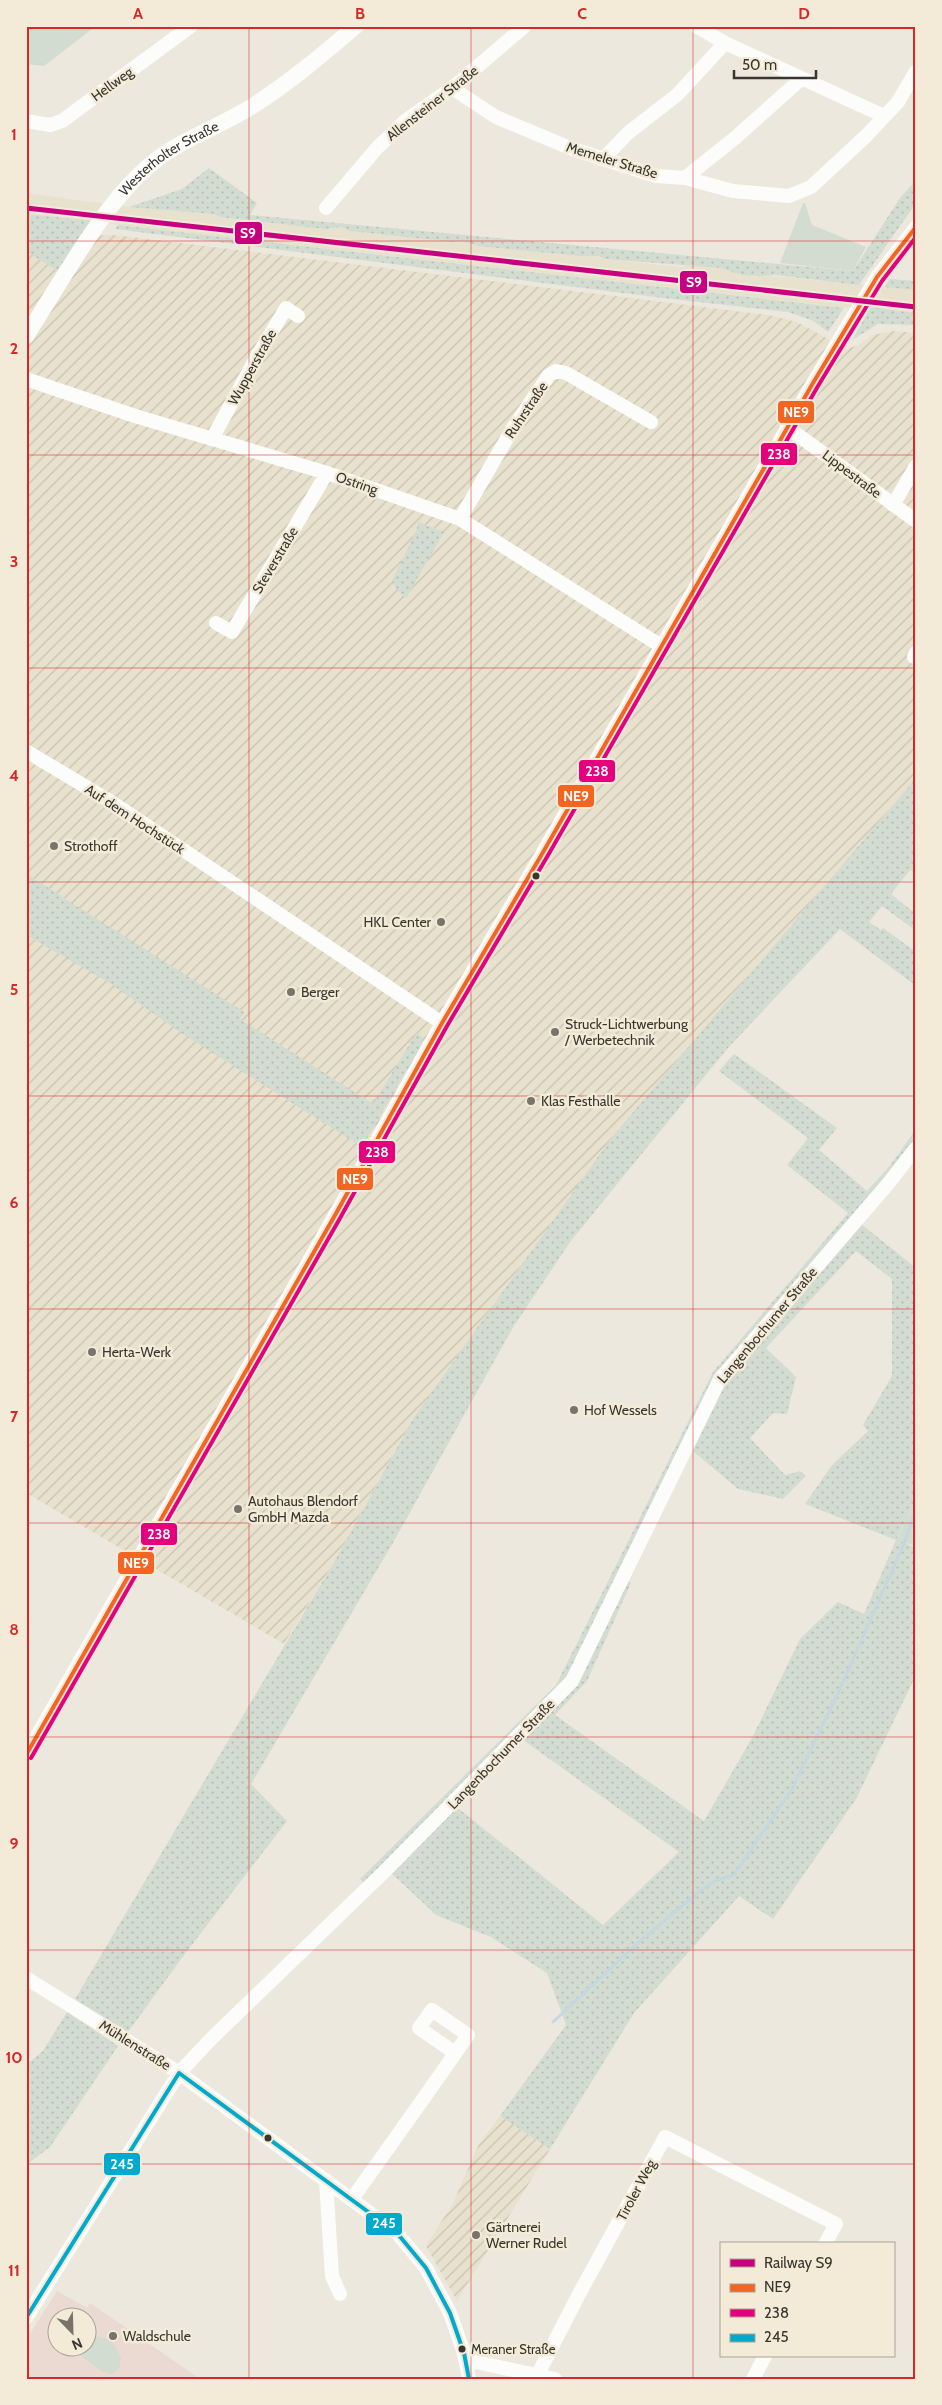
<svg xmlns="http://www.w3.org/2000/svg" width="942" height="2405" viewBox="0 0 942 2405" font-family="Cabin,sans-serif">
	<defs>
		<pattern id="industrial-furrows" width="10" height="10" patternUnits="userSpaceOnUse" patternTransform="scale(1.25)"><rect width="10" height="10" fill="#e8e1ce"/><path d="M-1 1l2-2M0 10L10 0M9 11l2-2" fill="none" stroke="#c8c2b1"/></pattern>
		<pattern id="grass-dots" width="8" height="8" patternUnits="userSpaceOnUse" patternTransform="scale(1.25)"><rect width="8" height="8" fill="#d2dcd1"/><path d="M2 2h.1M6 6h.1" fill="none" stroke="#b5bdb4" stroke-width="1.8" stroke-linecap="round"/></pattern>
	</defs>
	<rect width="100%" height="100%" fill="#ede8de"/>
	<path fill="url(#industrial-furrows)" d="M 114,235 L 769,315 L 797,322 L 847,349 L 859,345 L 872,335 L 893,331 L 916,333 L 916,778 L 613,1136 L 414,1417 L 337,1557 L 284,1644 L 26,1493 L 26,251 L 59,272 L 84,236 Z
		M 500,2116 L 550,2149 L 457,2301 L 426,2246 L 453,2203 L 479,2144 Z"/>
	<path fill="#eadad1" fill-rule="evenodd" d="M 57,2291 L 87,2308 L 90,2303 L 200,2379 L 26,2379 L 26,2340 ZM 58,2318 L 88,2318 L 88,2348 L 58,2348 Z"/>
	<path fill="#e8e1ce" d="M 26,193 L 129,207 L 213,214 L 220,217 L 324,229 L 341,227 L 350,231 L 453,242 L 462,241 L 478,246 L 579,256 L 587,254 L 604,259 L 681,267 L 690,265 L 722,268 L 730,272 L 916,290 L 916,313 L 871,307 L 844,308 L 26,214 Z"/>
	<path fill="url(#grass-dots)" fill-rule="evenodd" d="M 209,168 L 257,203 L 250,215 L 853,271 L 900,198 L 916,180 L 916,203 L 859,285 L 775,275 C 758,277 737,276 722,268 L 604,259 L 598,256 L 579,256 L 478,246 L 462,241 L 453,242 L 350,231 L 341,227 L 324,229 L 220,217 L 213,214 L 129,207 L 182,189 Z
		M 26,214 L 94,221 L 59,272 L 26,251 Z
		M 118,225 L 844,308 L 828,332 L 814,321 L 788,312 L 663,298 L 115,229 Z
		M 890,279 L 916,281 L 916,290 L 884,287 Z
		M 871,307 L 916,313 L 916,325 L 878,324 L 852,340 Z
		M 418,522 L 444,532 L 406,598 L 396,589 L 392,581 L 417,529 Z
		M 916,778 L 916,847 L 913,850 L 916,853 L 916,874 L 910,870 L 891,894 L 916,914 L 916,931 L 882,906 L 869,922 L 881,930 L 883,928 L 916,952 L 916,986 L 840,929 L 727,1049 L 570,1242 L 512,1329 L 394,1541 L 251,1784 L 287,1821 L 181,1959 L 128,2032 L 75,1999 L 337,1557 L 414,1417 L 612,1137 Z
		M 28,875 L 244,1012 L 240,1019 L 373,1104 L 417,1032 L 422,1037 L 421,1046 L 362,1147 L 184,1035 L 108,982 L 26,935 L 26,877 Z
		M 734,1054 L 837,1128 L 819,1150 L 867,1191 L 889,1167 L 916,1129 L 916,1148 L 856,1220 L 916,1268 L 916,1498 L 897,1539 L 916,1548 L 916,1675 L 856,1799 L 773,1919 L 739,1896 L 634,2013 L 550,2149 L 500,2116 L 566,2025 L 547,1973 L 491,1937 L 436,1915 L 387,1869 L 368,1887 L 360,1879 L 556,1685 L 713,1372 L 848,1213 L 787,1165 L 808,1138 L 719,1071 ZM 856,1251 L 892,1279 L 892,1376 L 863,1425 L 868,1431 L 832,1465 L 805,1504 L 896,1540 L 864,1614 L 838,1602 L 800,1639 L 752,1738 L 704,1821 L 555,1715 L 587,1681 L 631,1583 L 622,1577 L 687,1446 L 738,1489 L 783,1499 L 806,1476 L 800,1471 L 785,1475 L 750,1438 L 773,1413 L 787,1414 L 796,1377 L 766,1348 ZM 519,1737 L 679,1852 L 603,1925 L 453,1804 Z
		M 67,2012 L 118,2046 L 50,2147 L 26,2165 L 26,2065 L 43,2051 Z"/>
	<path fill="#d2dcd1" d="M 26,26 L 96,26 L 44,66 L 26,64 Z
		M 803,203 L 805,203 L 812,225 L 866,247 L 853,271 L 780,263 Z
		M 916,1498 L 916,1546 L 897,1540 Z
		M 98,2337 C 111,2338 116,2347 121,2358 L 119,2369 L 112,2374 L 101,2371 L 80,2355 L 92,2339 Z"/>
	<g fill="none" stroke-linecap="round" stroke-linejoin="round">
		<path stroke="#c4d8e1" stroke-width="3" d="M 553,2022 L 638,1943 L 695,1895 L 714,1881 L 734,1875 L 792,1789 L 839,1691 L 903,1546 L 916,1510"/>
		<path stroke="#fcfcfa" stroke-width="14" d="M 696,26 L 725,43 L 884,116
			M 452,88 L 496,117 L 570,148 L 656,176 L 685,178 L 733,191 L 789,196 L 811,187 L 866,136 L 898,102 L 916,71
			M 26,121 L 50,125 L 62,121 L 191,26
			M 604,158 L 628,133 L 677,95 L 725,43
			M 685,178 L 735,138 L 801,79
			M 326,208 L 377,148 L 405,121 L 452,88 L 525,26
			M 26,379 L 135,416 L 327,473 L 460,519 L 661,646
			M 787,427 L 916,521
			M 212,439 L 256,358 L 286,308 L 298,316
			M 893,505 L 916,466
			M 460,519 L 513,428 L 549,375 L 556,371 L 566,373 L 651,422
			M 216,623 L 232,632 L 327,473
			M 914,657 L 916,653
			M 26,751 L 113,803 L 442,1023
			M 26,1755 L 334,1217 L 442,1023 L 542,854 L 813,383 L 877,277 L 916,227
			M 26,1978 L 179,2073 L 397,2233 L 426,2268 L 450,2313 L 464,2353 L 469,2379
			M 326,2180 L 332,2276 L 340,2294
			M 352,2199 C 391,2144 430,2090 468,2035 L 432,2010 L 419,2028 L 455,2053
			M 26,2318 L 179,2073 L 212,2038 L 387,1869 L 572,1681 L 720,1379 L 887,1185 L 916,1148
			M 466,2360 L 555,2379
			M 537,2376 L 578,2296 L 665,2137 L 836,2224 L 825,2244
			M 753,2379 L 765,2356"/>
		<path stroke="#fcfcfa" stroke-width="16" id="s1" d="M 26,336 C 61,283 102,205 150,165 C 179,140 219,127 251,107 C 289,83 322,55 356,26"/>
		<g stroke="#f3ebd8" stroke-width="8">
			<path id="bus-1" d="M 26,1755 L 334,1217 L 442,1023 L 542,854 L 813,383 L 877,277 L 916,227"/>
		</g>
		<g stroke="#f3ebd8" stroke-width="8">
			<path id="bus-2" d="M 31,1758 L 339,1220 L 447,1026 L 547,857 L 818,386 L 882,281 L 916,237"/>
		</g>
		<g stroke="#f3ebd8" stroke-width="8">
			<path id="bus-3" d="M 26,2318 L 179,2073 L 397,2233 L 426,2268 L 450,2313 L 464,2353 L 469,2379"/>
		</g>
		<use href="#bus-1" stroke="#f26522" stroke-width="4"/>
		<use href="#bus-2" stroke="#e5007d" stroke-width="4"/>
		<use href="#bus-3" stroke="#00a9ce" stroke-width="4"/>
		<g stroke="#f3ebd8" stroke-width="9">
			<path id="rail-1" d="M 26,208 L 916,307"/>
		</g>
		<use href="#rail-1" stroke="#c7007f" stroke-width="5"/>
	</g>
	<path fill="none" stroke="#d62828" stroke-width="1" stroke-opacity="0.55" d="M 249,26 L 249,2379M 471,26 L 471,2379M 693,26 L 693,2379M 26,241 L 916,241M 26,455 L 916,455M 26,668 L 916,668M 26,882 L 916,882M 26,1096 L 916,1096M 26,1309 L 916,1309M 26,1523 L 916,1523M 26,1737 L 916,1737M 26,1950 L 916,1950M 26,2164 L 916,2164"/>
	<g fill="#78746c" stroke="#f3ebd8" stroke-width="2">
		<circle cx="54" cy="846" r="5"/>
		<circle cx="441" cy="922" r="5"/>
		<circle cx="291" cy="992" r="5"/>
		<circle cx="555" cy="1032" r="5"/>
		<circle cx="531" cy="1101" r="5"/>
		<circle cx="92" cy="1352" r="5"/>
		<circle cx="574" cy="1410" r="5"/>
		<circle cx="238" cy="1509" r="5"/>
		<circle cx="476" cy="2235" r="5"/>
		<circle cx="113" cy="2336" r="5"/>
	</g>
	<g fill="#39362f" stroke="#f3ebd8" stroke-width="2">
		<circle cx="536" cy="876" r="4.5"/>
		<circle cx="268" cy="2138" r="4.5"/>
		<circle cx="462" cy="2349" r="4.5"/>
	</g>
	<g text-anchor="middle" stroke-width="5" stroke-linejoin="round" paint-order="stroke">
		<g font-size="13" fill="#39362f" stroke="#f3ebd8" text-anchor="start">
			<text x="471" y="2354">Meraner Straße</text>
		</g>
		<g font-size="14" fill="#39362f" stroke="#f3ebd8">
			<text transform="translate(112 84) rotate(-36)" y="5">Hellweg</text>
			<text transform="translate(432 103) rotate(-38)" y="5">Allensteiner Straße</text>
			<text transform="translate(612 160) rotate(17)" y="5">Memeler Straße</text>
			<text dy="5" stroke="none"><textPath href="#s1" startOffset="231">Westerholter Straße</textPath></text>
			<text transform="translate(252 367) rotate(-61)" y="5">Wupperstraße</text>
			<text transform="translate(526 410) rotate(-56)" y="5">Ruhrstraße</text>
			<text transform="translate(852 474) rotate(37)" y="5">Lippestraße</text>
			<text transform="translate(357 483) rotate(19)" y="5">Ostring</text>
			<text transform="translate(275 560) rotate(-59)" y="5">Steverstraße</text>
			<text transform="translate(135 819) rotate(33)" y="5">Auf dem Hochstück</text>
			<text transform="translate(767 1325) rotate(-50)" y="5">Langenbochumer Straße</text>
			<text transform="translate(501 1754) rotate(-46)" y="5">Langenbochumer Straße</text>
			<text transform="translate(135 2045) rotate(32)" y="5">Mühlenstraße</text>
			<text transform="translate(636 2190) rotate(-62)" y="5">Tiroler Weg</text>
		</g>
		<g font-size="14" fill="#39362f" stroke="#f3ebd8" text-anchor="start">
			<text x="64" y="851">Strothoff</text>
			<text x="431" y="927" text-anchor="end">HKL Center</text>
			<text x="301" y="997">Berger</text>
			<text x="565" y="1029">Struck-Lichtwerbung<tspan x="565" dy="16">/ Werbetechnik</tspan></text>
			<text x="541" y="1106">Klas Festhalle</text>
			<text x="102" y="1357">Herta-Werk</text>
			<text x="584" y="1415">Hof Wessels</text>
			<text x="248" y="1506">Autohaus Blendorf<tspan x="248" dy="16">GmbH Mazda</tspan></text>
			<text x="486" y="2232">Gärtnerei<tspan x="486" dy="16">Werner Rudel</tspan></text>
			<text x="123" y="2341">Waldschule</text>
		</g>
	</g>
	<g stroke="#f3ebd8" stroke-width="2">
		<rect x="234" y="221" width="29" height="24" rx="5" fill="#c7007f"/>
		<rect x="679" y="270" width="29" height="24" rx="5" fill="#c7007f"/>
		<rect x="777" y="400" width="38" height="24" rx="5" fill="#f26522"/>
		<rect x="760" y="442" width="38" height="24" rx="5" fill="#e5007d"/>
		<rect x="578" y="759" width="38" height="24" rx="5" fill="#e5007d"/>
		<rect x="557" y="784" width="38" height="24" rx="5" fill="#f26522"/>
		<rect x="358" y="1140" width="38" height="24" rx="5" fill="#e5007d"/>
		<rect x="336" y="1167" width="38" height="24" rx="5" fill="#f26522"/>
		<rect x="140" y="1522" width="38" height="24" rx="5" fill="#e5007d"/>
		<rect x="117" y="1551" width="38" height="24" rx="5" fill="#f26522"/>
		<rect x="103" y="2152" width="38" height="24" rx="5" fill="#00a9ce"/>
		<rect x="365" y="2212" width="38" height="24" rx="5" fill="#00a9ce"/>
	</g>
	<g font-size="14" text-anchor="middle" font-weight="bold" fill="#fff">
		<text x="248" y="238">S9</text>
		<text x="694" y="287">S9</text>
		<text x="796" y="417">NE9</text>
		<text x="779" y="459">238</text>
		<text x="597" y="776">238</text>
		<text x="576" y="801">NE9</text>
		<text x="377" y="1157">238</text>
		<text x="355" y="1184">NE9</text>
		<text x="159" y="1539">238</text>
		<text x="136" y="1568">NE9</text>
		<text x="122" y="2169">245</text>
		<text x="384" y="2228">245</text>
	</g>
	<rect width="942" height="2405" fill="none" stroke="#f3ebd8" stroke-width="55"/>
	<rect x="720" y="2242" width="175" height="115" fill="#f3ebd8" stroke="#a9a394"/>
	<rect x="730" y="2259" width="25" height="8" fill="#c7007f" stroke="#a9a394"/>
	<text x="764" y="2268" font-size="15" fill="#39362f">Railway S9</text>
	<rect x="730" y="2284" width="25" height="8" fill="#f26522" stroke="#a9a394"/>
	<text x="764" y="2292" font-size="15" fill="#39362f">NE9</text>
	<rect x="730" y="2309" width="25" height="8" fill="#e5007d" stroke="#a9a394"/>
	<text x="764" y="2318" font-size="15" fill="#39362f">238</text>
	<rect x="730" y="2334" width="25" height="8" fill="#00a9ce" stroke="#a9a394"/>
	<text x="764" y="2342" font-size="15" fill="#39362f">245</text>
	<g transform="translate(72 2332) rotate(157)"><circle r="24" fill="#f3ebd8" stroke="#a9a394"/>
	<path d="M0-4L9 19L0 12L-9 19Z" fill="#78746c"/>
	<text y="-8" font-size="14" font-weight="bold" text-anchor="middle" fill="#39362f">N</text>
	</g>
	<path d="M734 70v8h82v-8" fill="none" stroke="#39362f" stroke-width="2.5"/>
	<text x="742" y="70" font-size="15" fill="#39362f" stroke="#f3ebd8" stroke-width="4" paint-order="stroke">50 m</text>
	<rect x="28" y="28" width="886" height="2350" fill="none" stroke="#d62828" stroke-width="2"/>
	<g font-size="16" text-anchor="middle" font-weight="bold" fill="#d62828">
		<text x="138" y="19">A</text>
		<text x="360" y="19">B</text>
		<text x="582" y="19">C</text>
		<text x="804" y="19">D</text>
		<text x="14" y="140">1</text>
		<text x="14" y="354">2</text>
		<text x="14" y="567">3</text>
		<text x="14" y="781">4</text>
		<text x="14" y="995">5</text>
		<text x="14" y="1208">6</text>
		<text x="14" y="1422">7</text>
		<text x="14" y="1635">8</text>
		<text x="14" y="1849">9</text>
		<text x="14" y="2063">10</text>
		<text x="14" y="2276">11</text>
	</g>
</svg>
